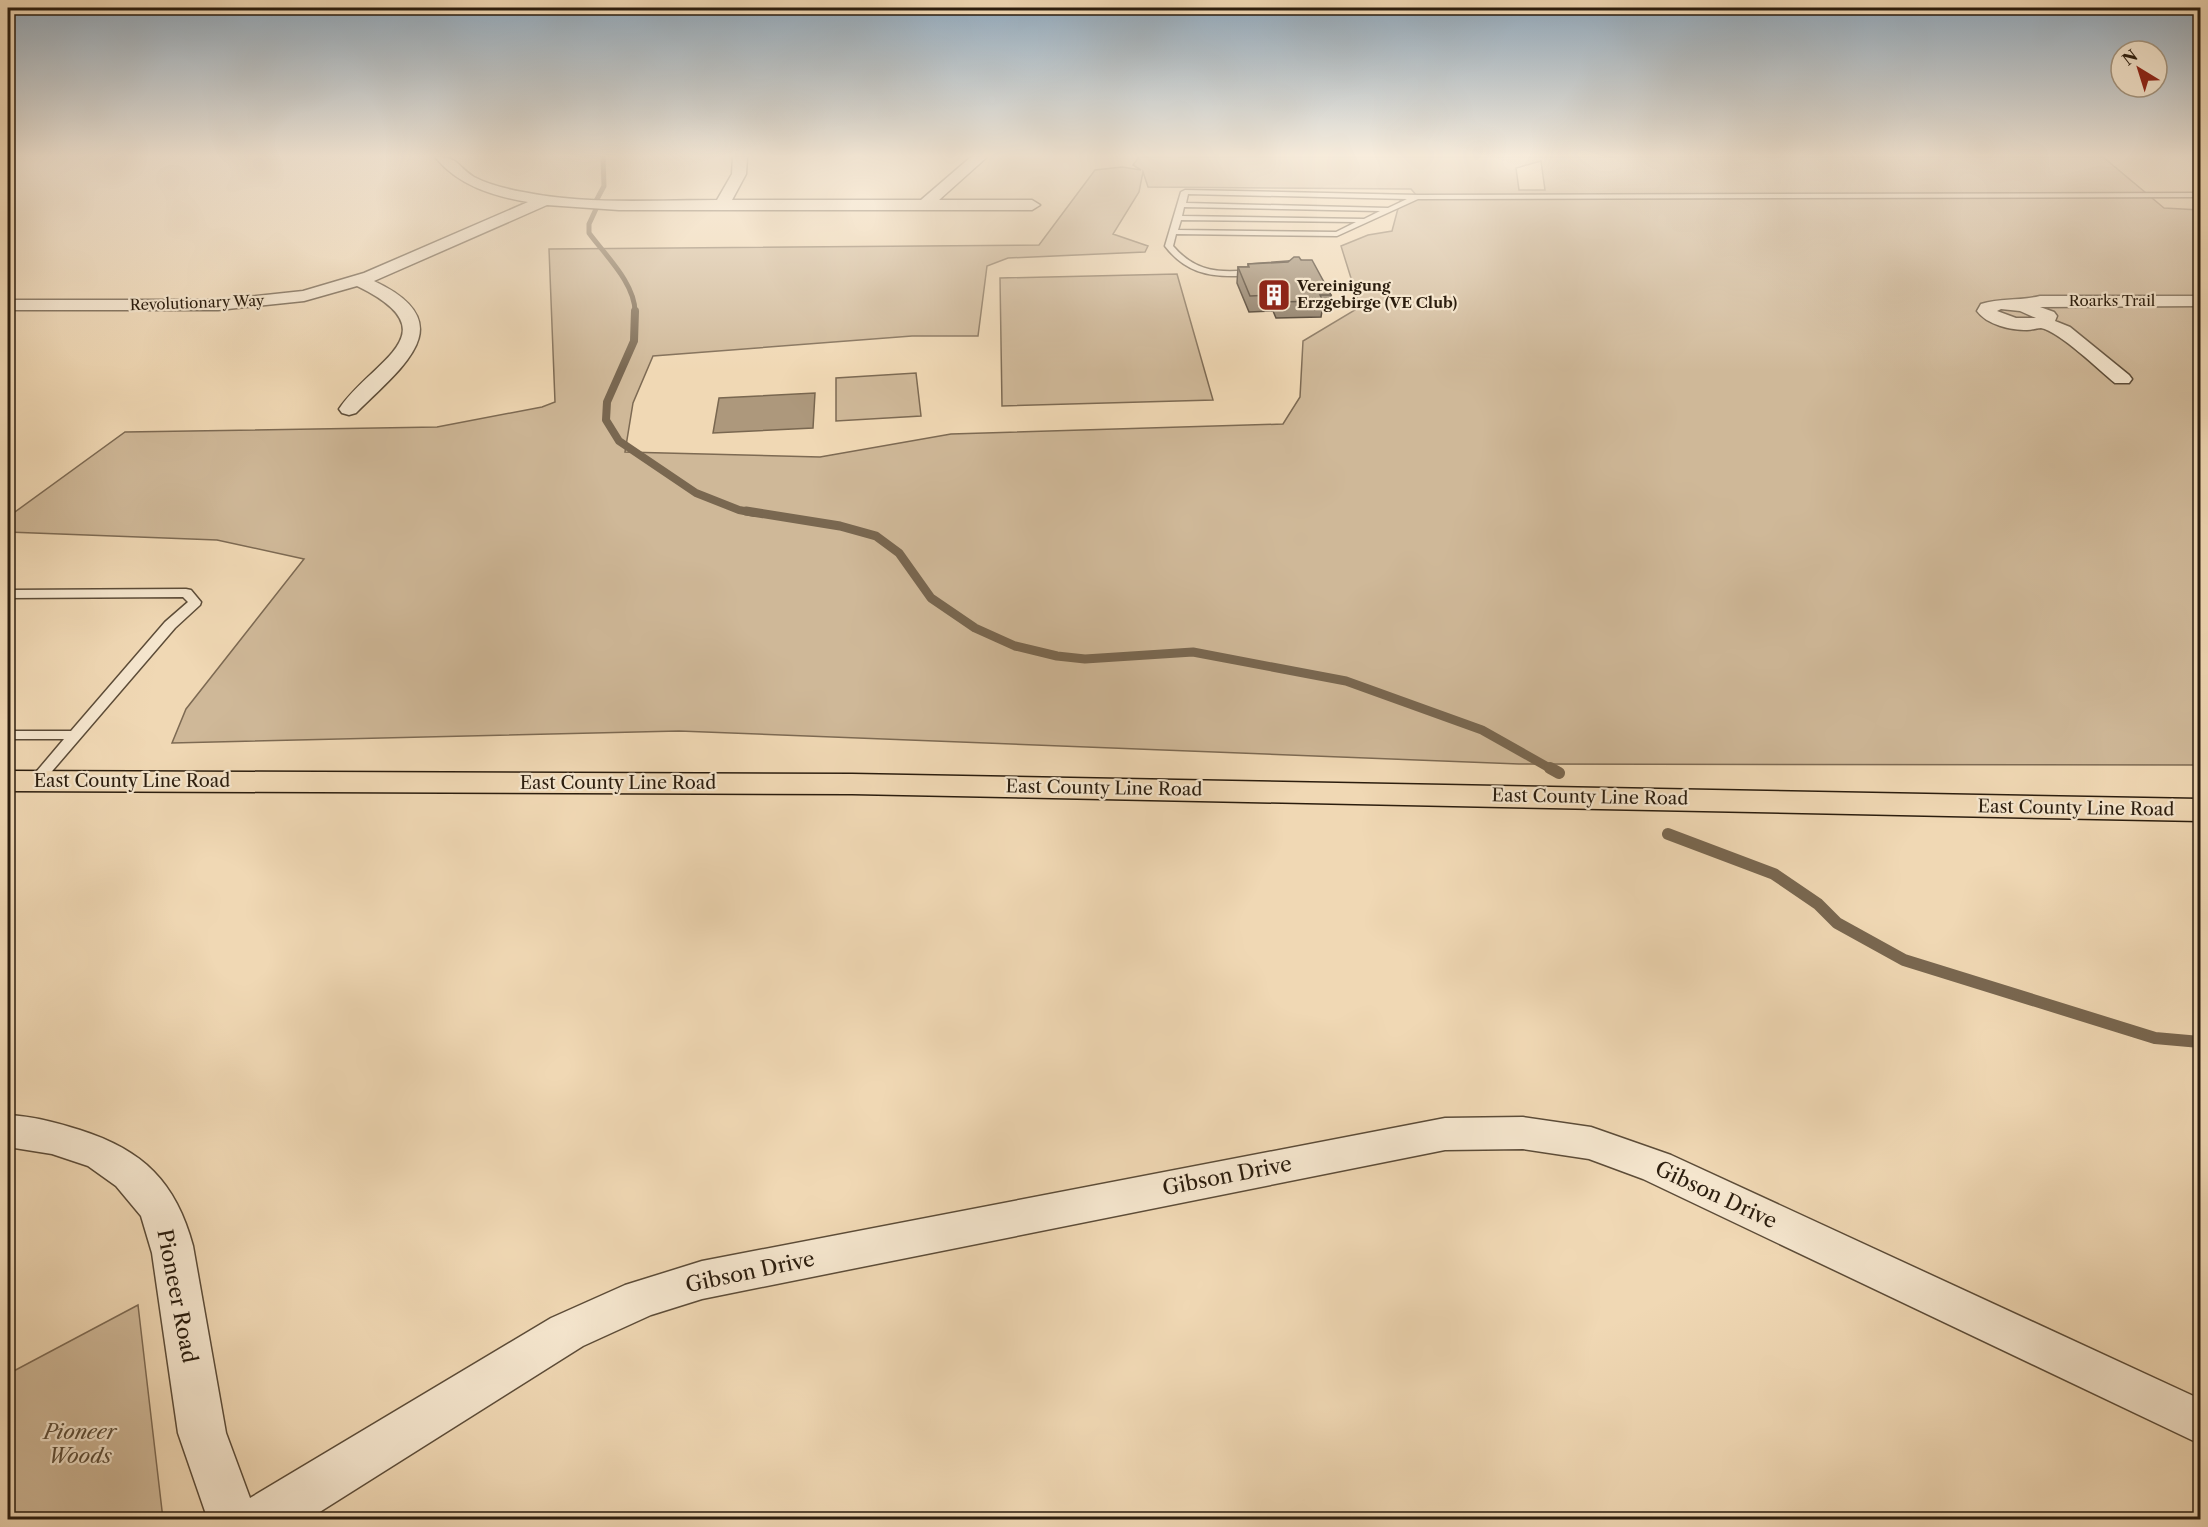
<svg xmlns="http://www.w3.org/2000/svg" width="2208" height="1527" viewBox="0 0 2208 1527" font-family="'Libre Caslon Text',serif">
	<rect width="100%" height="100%" fill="#f0d8b4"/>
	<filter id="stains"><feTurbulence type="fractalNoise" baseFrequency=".00333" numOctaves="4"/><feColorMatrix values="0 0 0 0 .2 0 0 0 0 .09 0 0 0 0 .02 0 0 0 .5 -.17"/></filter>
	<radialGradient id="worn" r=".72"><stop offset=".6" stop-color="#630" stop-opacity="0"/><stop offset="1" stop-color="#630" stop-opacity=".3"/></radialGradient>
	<path fill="#cfb898" stroke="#7d6a53" stroke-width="1.5" fill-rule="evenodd" d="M 1139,157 L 2103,157 L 2164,208 L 2200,210 L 2200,765 L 1519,764 L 679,731 L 172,743 L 186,709 L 304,559 L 217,540 L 8,532 L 8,517 L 125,432 L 437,427 L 542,407 L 555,402 L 549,249 L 1039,245 L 1095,170 L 1122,167 L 1141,170 L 1133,165 ZM 1541,161 L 1545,190 L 1519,190 L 1516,168 ZM 1143,172 L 1148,187 L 1411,189 L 1418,197 L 1428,197 L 1400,201 L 1392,231 L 1368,235 L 1341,246 L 1360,307 L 1303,341 L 1300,397 L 1283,424 L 951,434 L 820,457 L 625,452 L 633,403 L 653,356 L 912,336 L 978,336 L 987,266 L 1008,258 L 1145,252 L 1148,246 L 1113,234 L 1139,192 Z
		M 1177,274 L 1213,400 L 1002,406 L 1000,278 Z
		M 916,373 L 921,416 L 836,421 L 836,378 Z
		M 138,1305 L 163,1519 L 8,1519 L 8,1374 Z"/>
	<path fill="#ad987c" stroke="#796750" stroke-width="1.5" d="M 815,393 L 813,428 L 713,433 L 719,398 Z"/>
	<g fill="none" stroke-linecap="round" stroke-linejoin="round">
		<path stroke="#796750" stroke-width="5" d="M 596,201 L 604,186 L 603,157
			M 596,209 L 589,224 L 589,233 C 605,255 636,284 635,313"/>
		<path stroke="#796750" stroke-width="8" d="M 635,311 L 634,341 L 607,402 L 606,420 L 619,441 L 696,493 L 739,510 L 755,513"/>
		<path stroke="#796750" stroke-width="9" d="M 746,511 L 840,526 L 876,536 L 899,553 L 931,598 L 975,628 L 1015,646 L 1057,656 L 1085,659 L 1193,652 L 1346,681 L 1482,730 L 1553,770"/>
		<path stroke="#796750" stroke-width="12" d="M 1550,768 L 1559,773
			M 1668,834 L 1774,874 L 1818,904 L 1837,923 L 1904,960 L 2155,1038 L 2200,1042"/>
		<g stroke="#5c4c38" stroke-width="3">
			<path id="lane" d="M 1185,190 L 1418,195 L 2200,193 L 2200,197 L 1418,199 L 1337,236 L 1176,234 L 1173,246 C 1198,275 1222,272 1257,270 L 1261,273 C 1255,277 1246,276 1238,276 C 1207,277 1184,271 1165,246 L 1181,192 ZM 1188,194 L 1407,199 L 1388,208 L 1186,203 ZM 1184,207 L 1380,211 L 1364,219 L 1182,216 ZM 1181,220 L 1356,222 L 1336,232 L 1178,230 Z
				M 186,589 L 191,590 L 201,602 L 200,605 L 175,628 L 41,784 L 31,784 L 28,781 L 31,778 L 64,739 L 8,739 L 8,731 L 71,731 L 165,622 L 188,602 L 183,597 L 8,598 L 8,590 Z"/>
		</g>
		<g stroke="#5c4c38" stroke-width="3">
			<path id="street" d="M 435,157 C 460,157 456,166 474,177 C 489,185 507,189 523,192 C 586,205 653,200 717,200 L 732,174 L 733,157 L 747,157 L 746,174 L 732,200 L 921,200 L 971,157 L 987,157 L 939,200 L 1032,200 L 1040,205 L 1032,210 L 619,210 L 547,205 L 374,281 C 464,323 402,367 356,413 L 349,415 L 342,413 L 339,409 C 372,360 454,333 357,286 L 304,301 L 218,310 L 8,310 L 8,300 L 218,300 L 303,291 L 364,273 L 528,202 C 493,196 459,186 435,157 Z
				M 2040,296 L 2200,296 L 2200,306 L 2040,307 L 2054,312 L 2057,316 L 2055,321 L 2070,327 L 2129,375 L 2132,379 L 2129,383 L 2115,383 C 2100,371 2059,331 2041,328 C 2037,328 2032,330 2027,330 C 2011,330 1987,325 1977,311 L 1981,304 C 2001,298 2020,301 2040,296 ZM 2001,309 L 2020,311 L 2036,318 L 2016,318 L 1997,311 Z
				M 8,1115 C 32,1116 58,1123 80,1130 C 143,1150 176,1182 193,1246 L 226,1433 L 250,1498 L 551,1318 L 625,1285 L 702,1261 L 1445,1118 L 1523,1117 L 1591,1127 L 1671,1155 L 2200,1399 L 2200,1444 L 1643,1179 L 1589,1159 L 1523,1149 L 1445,1150 L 702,1299 L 651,1315 L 583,1346 L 307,1520 L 208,1520 L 178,1433 L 152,1253 L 141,1216 L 116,1186 L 88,1166 L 52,1154 L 8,1147 Z"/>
		</g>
		<g stroke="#2b1d0e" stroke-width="3">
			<path id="primary" d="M 8,771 L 852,774 L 2200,799 L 2200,821 L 852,794 L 8,791 Z"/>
		</g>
		<use href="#lane" fill="#f5e6ce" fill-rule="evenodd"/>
		<use href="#street" fill="#f5e6ce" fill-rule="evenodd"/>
		<use href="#primary" fill="#f0d8b4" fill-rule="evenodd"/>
	</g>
	<path fill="#7d6c56" stroke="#2b1d0e" stroke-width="1.5" d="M 1301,260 L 1331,295 L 1330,311 L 1322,311 L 1321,317 L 1276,318 L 1273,311 L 1249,312 L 1237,283 L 1238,267 L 1248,267 L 1248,264 Z"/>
	<path fill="#917e64" stroke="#2b1d0e" stroke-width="1.5" d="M 1294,257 L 1299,257 L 1301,260 L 1312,260 L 1331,295 L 1320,295 L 1323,301 L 1277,302 L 1274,295 L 1250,296 L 1238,267 L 1249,267 L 1248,264 L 1288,262 Z"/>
	<linearGradient id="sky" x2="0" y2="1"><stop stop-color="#90a9bd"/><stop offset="0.42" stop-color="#f8eddd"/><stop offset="1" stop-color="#f8eddd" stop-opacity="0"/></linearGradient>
	<rect width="2208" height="371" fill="url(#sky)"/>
	<defs>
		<g id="building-square" transform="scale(1.725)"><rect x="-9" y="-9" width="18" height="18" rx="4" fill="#8f2418" stroke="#f5e6ce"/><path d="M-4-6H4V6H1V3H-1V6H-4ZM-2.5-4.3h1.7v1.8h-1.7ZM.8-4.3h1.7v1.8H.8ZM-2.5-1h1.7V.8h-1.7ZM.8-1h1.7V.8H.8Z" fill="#fff"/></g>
	</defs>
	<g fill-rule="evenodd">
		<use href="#building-square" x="1274" y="295"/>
	</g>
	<g text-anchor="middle" stroke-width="4.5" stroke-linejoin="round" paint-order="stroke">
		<g font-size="15" font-weight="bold" fill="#2b1d0e" stroke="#f5e6ce" text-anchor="start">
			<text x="1297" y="291">Vereinigung<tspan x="1297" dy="17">Erzgebirge (VE Club)</tspan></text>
		</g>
		<g font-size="15" fill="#2b1d0e" stroke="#f5e6ce">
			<text x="2112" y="306">Roarks Trail</text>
			<text transform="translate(197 303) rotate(-2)" y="5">Revolutionary Way</text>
		</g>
		<g font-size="18" fill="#2b1d0e" stroke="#f5e6ce">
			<text x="132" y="787">East County Line Road</text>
			<text x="618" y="789">East County Line Road</text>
			<text transform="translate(1104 788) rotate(1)" y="6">East County Line Road</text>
			<text transform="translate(1590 797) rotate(1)" y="6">East County Line Road</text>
			<text transform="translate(2076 808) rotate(1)" y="6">East County Line Road</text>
		</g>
		<g font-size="21" fill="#2b1d0e" stroke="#f5e6ce">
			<text transform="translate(1227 1176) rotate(-11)" y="7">Gibson Drive</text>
			<text transform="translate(1716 1195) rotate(25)" y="7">Gibson Drive</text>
			<text transform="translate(750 1272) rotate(-12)" y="7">Gibson Drive</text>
			<text transform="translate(177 1296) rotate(79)" y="7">Pioneer Road</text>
		</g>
		<g font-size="21" font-style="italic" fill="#5c4c37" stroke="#f5e6ce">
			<text x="80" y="1439">Pioneer<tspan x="80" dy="24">Woods</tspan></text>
		</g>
	</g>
	<rect width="2208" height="1527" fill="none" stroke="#f0d8b4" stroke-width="30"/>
	<rect x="9" y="9" width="2190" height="1509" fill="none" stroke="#2b1d0e" stroke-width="3"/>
	<rect x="15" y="15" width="2178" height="1497" fill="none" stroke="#2b1d0e" stroke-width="1.5"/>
	<g transform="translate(2139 69) rotate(322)"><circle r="28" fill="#f5e6ce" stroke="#a49681" stroke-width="1.5"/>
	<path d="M0-4.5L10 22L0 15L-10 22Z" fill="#8f2418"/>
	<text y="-9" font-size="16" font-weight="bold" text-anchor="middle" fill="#2b1d0e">N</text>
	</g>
	<rect width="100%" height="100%" filter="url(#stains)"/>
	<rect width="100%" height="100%" fill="url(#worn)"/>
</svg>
